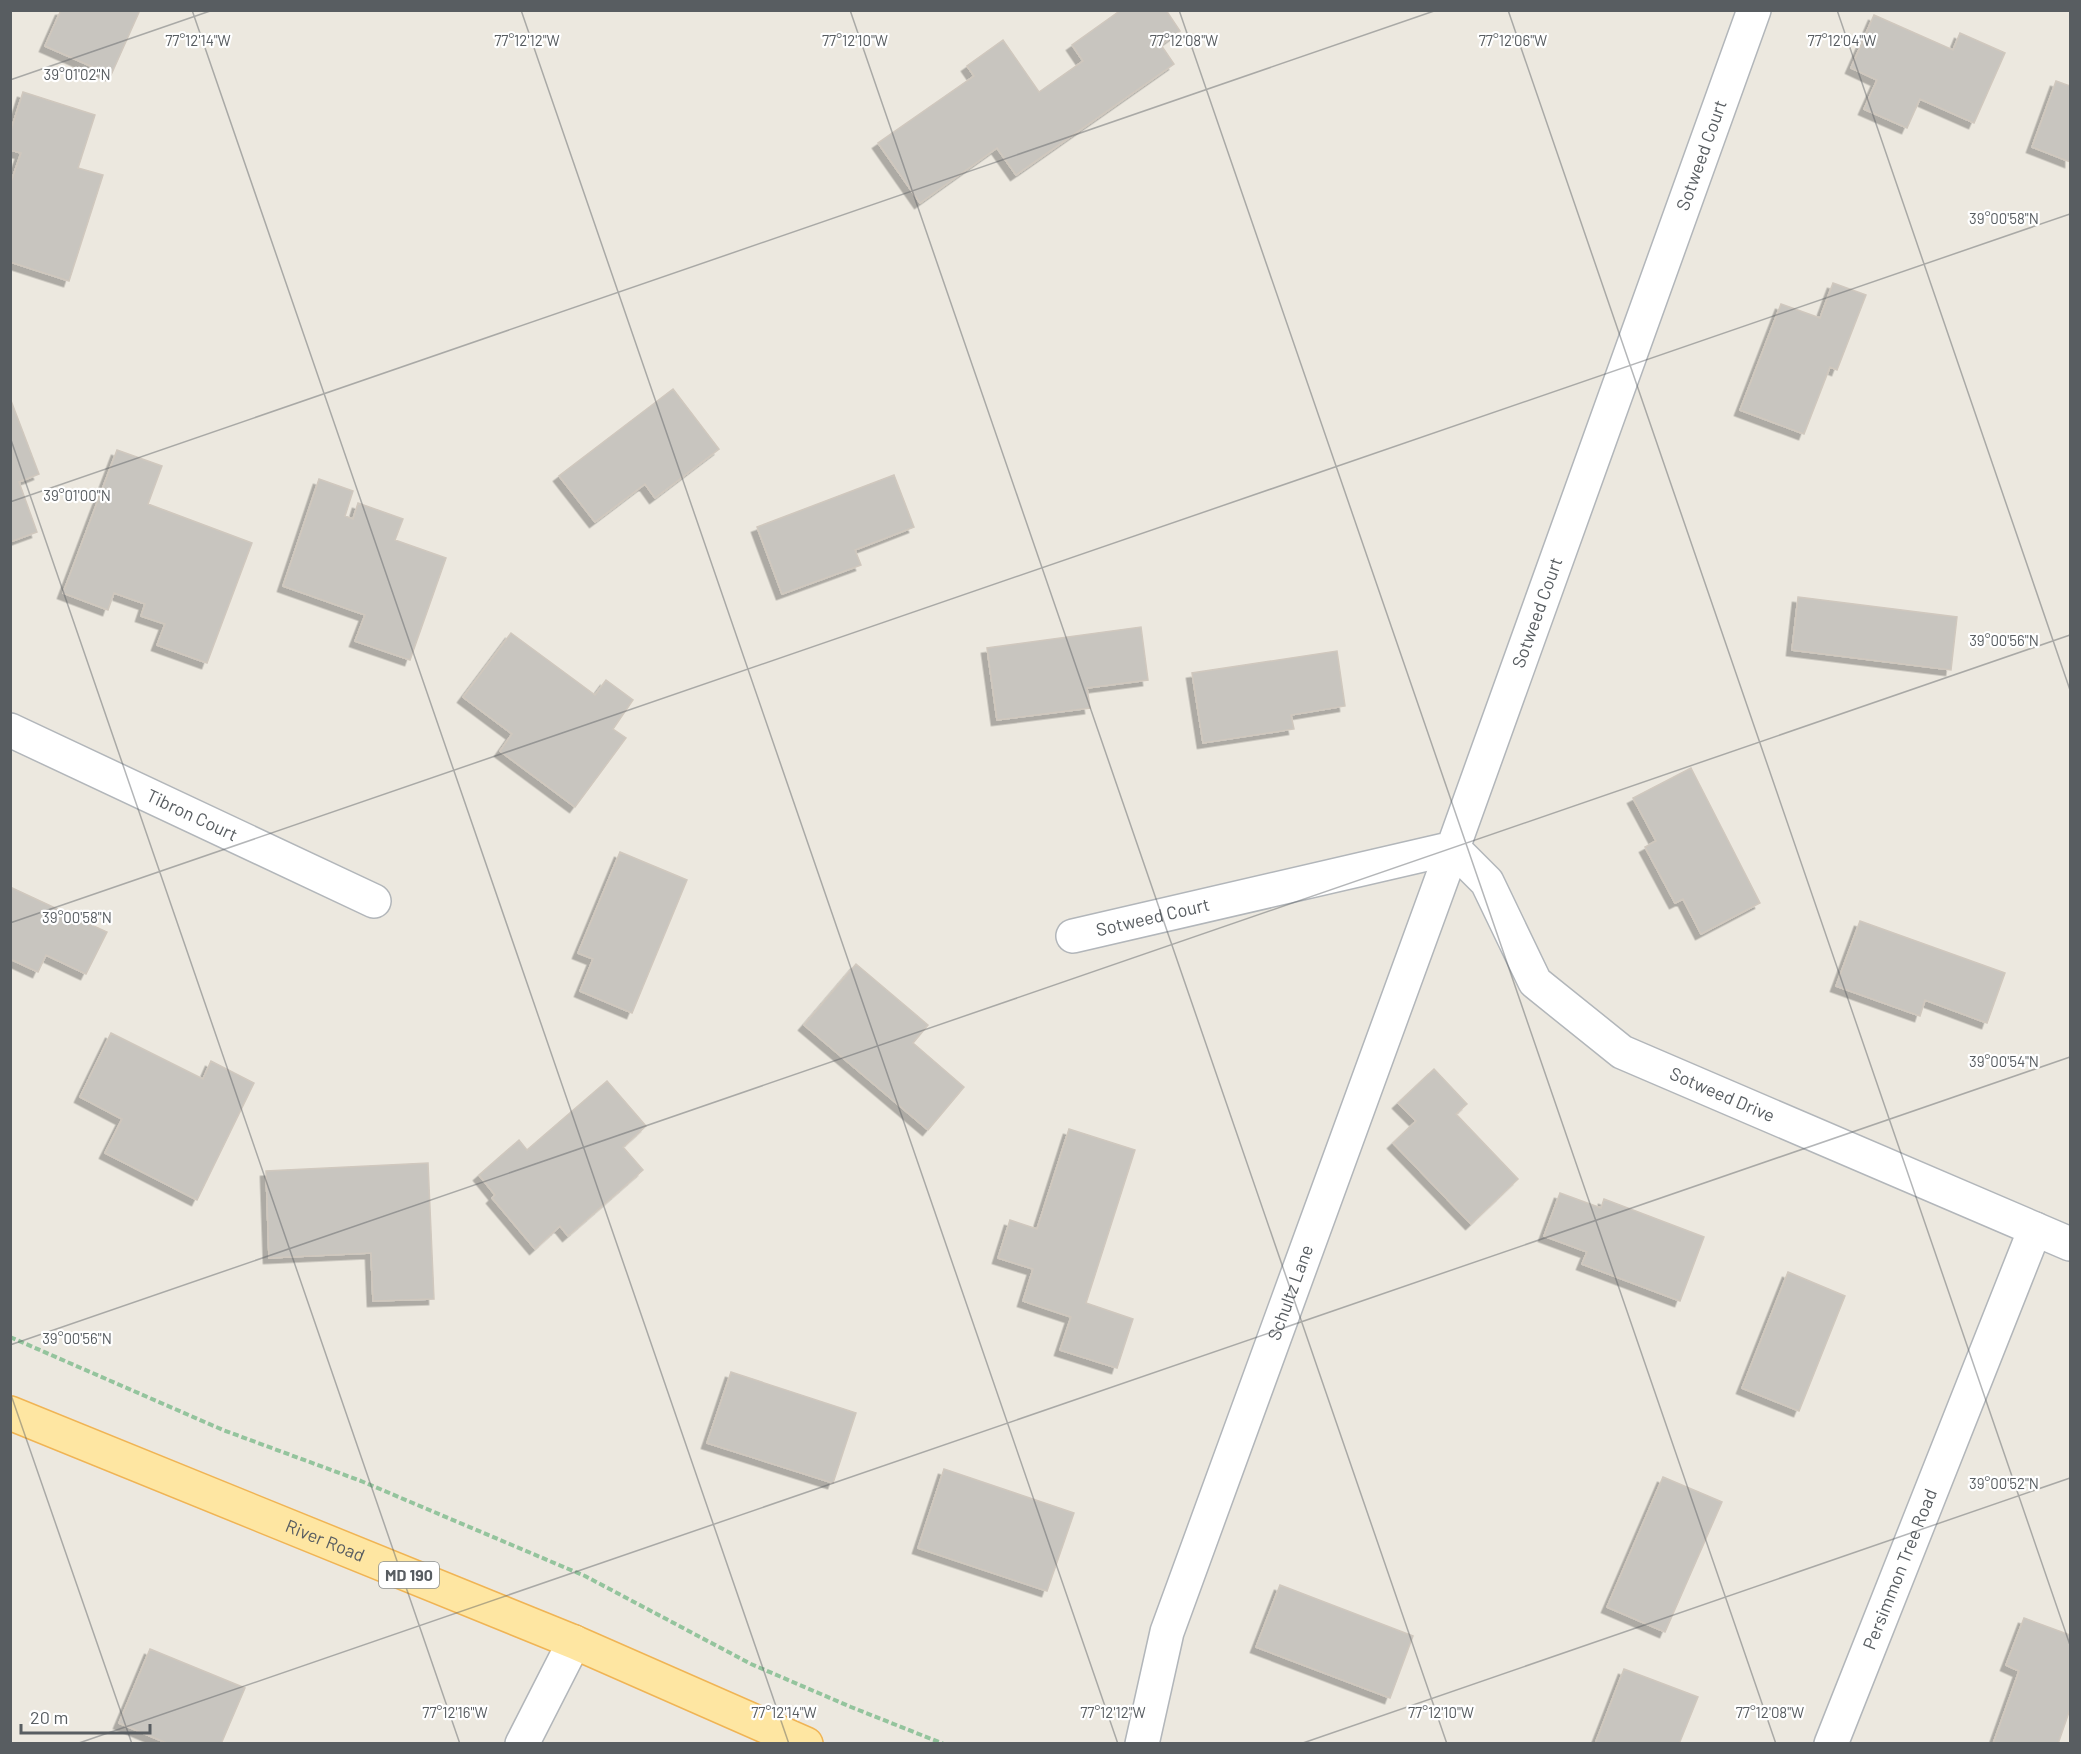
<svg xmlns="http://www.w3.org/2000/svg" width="2081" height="1754" viewBox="0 0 2081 1754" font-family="Barlow,sans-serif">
	<defs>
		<filter id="shadow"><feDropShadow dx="-5.5" dy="5.5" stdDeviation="0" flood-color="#0004"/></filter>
	</defs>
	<rect width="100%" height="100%" fill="#ece8df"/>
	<path fill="#c8c5bf" stroke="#d0c8be" stroke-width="1.5" filter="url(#shadow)" d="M 61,10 L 140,10 L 111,75 L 45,46 Z
		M 1121,10 L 1166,10 L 1180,31 L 1161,45 L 1174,64 L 1016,175 L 997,148 L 920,203 L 878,143 L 974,76 L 967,66 L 1003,40 L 1039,92 L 1083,61 L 1072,45 Z
		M 1874,15 L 1953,50 L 1960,33 L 2005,53 L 1974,123 L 1920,99 L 1907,128 L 1864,109 L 1877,80 L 1851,68 Z
		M 2056,81 L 2070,86 L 2070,162 L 2032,147 Z
		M 23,92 L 95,115 L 78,168 L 103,175 L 69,281 L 10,262 L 10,185 L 21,153 L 10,150 L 10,133 Z
		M 1833,283 L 1866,295 L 1837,370 L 1830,367 L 1804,434 L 1740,410 L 1781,304 L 1820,318 Z
		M 673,389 L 719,449 L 655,498 L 645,484 L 595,522 L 559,476 Z
		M 10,398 L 39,474 L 19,482 L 37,532 L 10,542 Z
		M 117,450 L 162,466 L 148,504 L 252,543 L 207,663 L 157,645 L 165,624 L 141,616 L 145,604 L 114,593 L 108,610 L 63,593 Z
		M 894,475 L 914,527 L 855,550 L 861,565 L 782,594 L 757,527 Z
		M 319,479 L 353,491 L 345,516 L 353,519 L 358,503 L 403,519 L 395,540 L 446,558 L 410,660 L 355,641 L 365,615 L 283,586 Z
		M 1798,597 L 1957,617 L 1951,670 L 1792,650 Z
		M 1141,627 L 1148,680 L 1087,688 L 1090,708 L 997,720 L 987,648 Z
		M 511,633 L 595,695 L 606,680 L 633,700 L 613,729 L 626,738 L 575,807 L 500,751 L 512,734 L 463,697 Z
		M 1337,651 L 1345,706 L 1291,715 L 1294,729 L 1203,743 L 1192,673 Z
		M 1691,768 L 1760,903 L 1701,934 L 1683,899 L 1675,903 L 1645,847 L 1656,841 L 1633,798 Z
		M 620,852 L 687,880 L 632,1013 L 580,991 L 593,959 L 578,953 Z
		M 10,887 L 107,932 L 86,974 L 46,955 L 38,972 L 10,959 Z
		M 1860,921 L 2005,973 L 1987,1023 L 1925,1000 L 1920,1016 L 1836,986 Z
		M 856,964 L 928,1025 L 913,1043 L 964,1087 L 928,1130 L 804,1025 Z
		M 111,1033 L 203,1079 L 211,1061 L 254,1083 L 197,1200 L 105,1153 L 122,1119 L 80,1097 Z
		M 1434,1069 L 1467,1104 L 1456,1114 L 1518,1179 L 1471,1224 L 1393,1143 L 1416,1121 L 1398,1103 Z
		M 607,1081 L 646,1126 L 623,1147 L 643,1170 L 568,1236 L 560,1226 L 535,1249 L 492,1198 L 495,1195 L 479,1175 L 519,1140 L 527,1150 Z
		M 1069,1129 L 1135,1150 L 1086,1303 L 1133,1319 L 1117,1368 L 1060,1350 L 1071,1317 L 1023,1301 L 1033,1269 L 998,1258 L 1010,1220 L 1037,1229 Z
		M 428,1163 L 434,1299 L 373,1301 L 371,1253 L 269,1258 L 266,1171 Z
		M 1560,1193 L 1601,1208 L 1604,1199 L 1704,1237 L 1680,1301 L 1582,1264 L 1587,1252 L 1544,1236 Z
		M 1788,1272 L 1845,1296 L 1799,1411 L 1742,1388 Z
		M 731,1372 L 856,1413 L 833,1483 L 707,1443 Z
		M 944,1469 L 1074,1513 L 1047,1591 L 918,1548 Z
		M 1663,1477 L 1722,1502 L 1665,1632 L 1607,1607 Z
		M 1280,1585 L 1413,1636 L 1390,1698 L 1256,1647 Z
		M 2024,1618 L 2070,1635 L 2070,1709 L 2058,1744 L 1993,1744 L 2019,1671 L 2006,1665 Z
		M 150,1649 L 245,1688 L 221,1744 L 169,1744 L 119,1723 Z
		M 1624,1669 L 1698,1697 L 1679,1744 L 1595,1744 Z"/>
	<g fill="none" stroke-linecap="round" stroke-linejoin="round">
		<g stroke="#b2b6ba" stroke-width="36">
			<g id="minor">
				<path id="s1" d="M 10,730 L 374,901"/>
				<path id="s2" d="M 1073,936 L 1453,848 L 1754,10"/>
				<path d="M 522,1744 L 574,1642"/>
				<path id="s3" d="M 1142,1744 L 1167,1632 L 1453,848 L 1487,882 L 1535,982 L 1622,1052 L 2070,1244"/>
				<path id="s4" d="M 1831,1744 L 2035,1229"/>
			</g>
		</g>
		<g stroke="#f0b454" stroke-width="36">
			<g id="major">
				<path id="s5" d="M 10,1413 L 574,1642 L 806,1744"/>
			</g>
		</g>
		<path stroke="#94c49d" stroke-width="4" stroke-dasharray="6 3" stroke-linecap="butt" d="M 10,1337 L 223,1430 L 361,1481 L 585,1576 L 751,1664 L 851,1707 L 944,1744"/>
		<use href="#minor" stroke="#fff" stroke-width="33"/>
		<use href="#major" stroke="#fee6a2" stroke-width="33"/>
	</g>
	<path fill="none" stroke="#585d61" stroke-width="1.5" stroke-opacity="0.45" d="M 192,10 L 789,1744M 521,10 L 1118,1744M 850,10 L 1447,1744M 1179,10 L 1776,1744M 1508,10 L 2070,1645M 1837,10 L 2070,690M 10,80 L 213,10M 10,437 L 460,1744M 10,502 L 1437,10M 10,923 L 2070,214M 10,1345 L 2070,635M 10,1392 L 132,1744M 76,1744 L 2070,1057M 1300,1744 L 2070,1478"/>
	<g text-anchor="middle" stroke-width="4.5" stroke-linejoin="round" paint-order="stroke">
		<rect fill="#fff" stroke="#8a8e90" stroke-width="1.5" x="379" y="1562" width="60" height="26" rx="4.5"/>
		<g font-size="16" font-weight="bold" fill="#585d61">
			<text x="409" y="1581">MD 190</text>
		</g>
		<g font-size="18" fill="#585d61" stroke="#fff">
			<text dy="6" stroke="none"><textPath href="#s2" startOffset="1126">Sotweed Court</textPath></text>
			<text dy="6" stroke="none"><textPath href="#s2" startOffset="640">Sotweed Court</textPath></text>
			<text dy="6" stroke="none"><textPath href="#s1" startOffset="201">Tibron Court</textPath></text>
			<text dy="6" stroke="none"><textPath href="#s2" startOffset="82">Sotweed Court</textPath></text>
			<text dy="6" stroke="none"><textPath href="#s3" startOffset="1329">Sotweed Drive</textPath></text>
			<text dy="6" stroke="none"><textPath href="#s3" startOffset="476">Schultz Lane</textPath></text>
			<text dy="6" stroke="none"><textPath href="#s5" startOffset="340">River Road</textPath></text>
			<text dy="6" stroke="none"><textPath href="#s4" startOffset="188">Persimmon Tree Road</textPath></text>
		</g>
	</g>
	<g font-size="15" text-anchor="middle" fill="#585d61" stroke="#fff" stroke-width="4.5" stroke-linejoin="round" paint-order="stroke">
		<text x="1842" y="46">77°12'04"W</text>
		<text x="198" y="46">77°12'14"W</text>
		<text x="527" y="46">77°12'12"W</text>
		<text x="855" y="46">77°12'10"W</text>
		<text x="1184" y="46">77°12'08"W</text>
		<text x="1513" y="46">77°12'06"W</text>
		<text x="77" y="80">39°01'02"N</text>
		<text x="2004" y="224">39°00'58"N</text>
		<text x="77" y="501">39°01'00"N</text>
		<text x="2004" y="646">39°00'56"N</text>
		<text x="77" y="923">39°00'58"N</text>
		<text x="2004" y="1067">39°00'54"N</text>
		<text x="77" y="1344">39°00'56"N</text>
		<text x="2004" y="1489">39°00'52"N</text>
		<text x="455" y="1718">77°12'16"W</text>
		<text x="784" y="1718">77°12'14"W</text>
		<text x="1113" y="1718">77°12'12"W</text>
		<text x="1441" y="1718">77°12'10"W</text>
		<text x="1770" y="1718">77°12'08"W</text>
	</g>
	<rect width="2081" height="1754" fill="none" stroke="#585d61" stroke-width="24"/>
	<path d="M21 1724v9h129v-9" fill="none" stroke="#585d61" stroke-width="3"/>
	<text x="30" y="1724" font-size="18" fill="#585d61" stroke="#ffffff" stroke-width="4.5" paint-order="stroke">20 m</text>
</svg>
